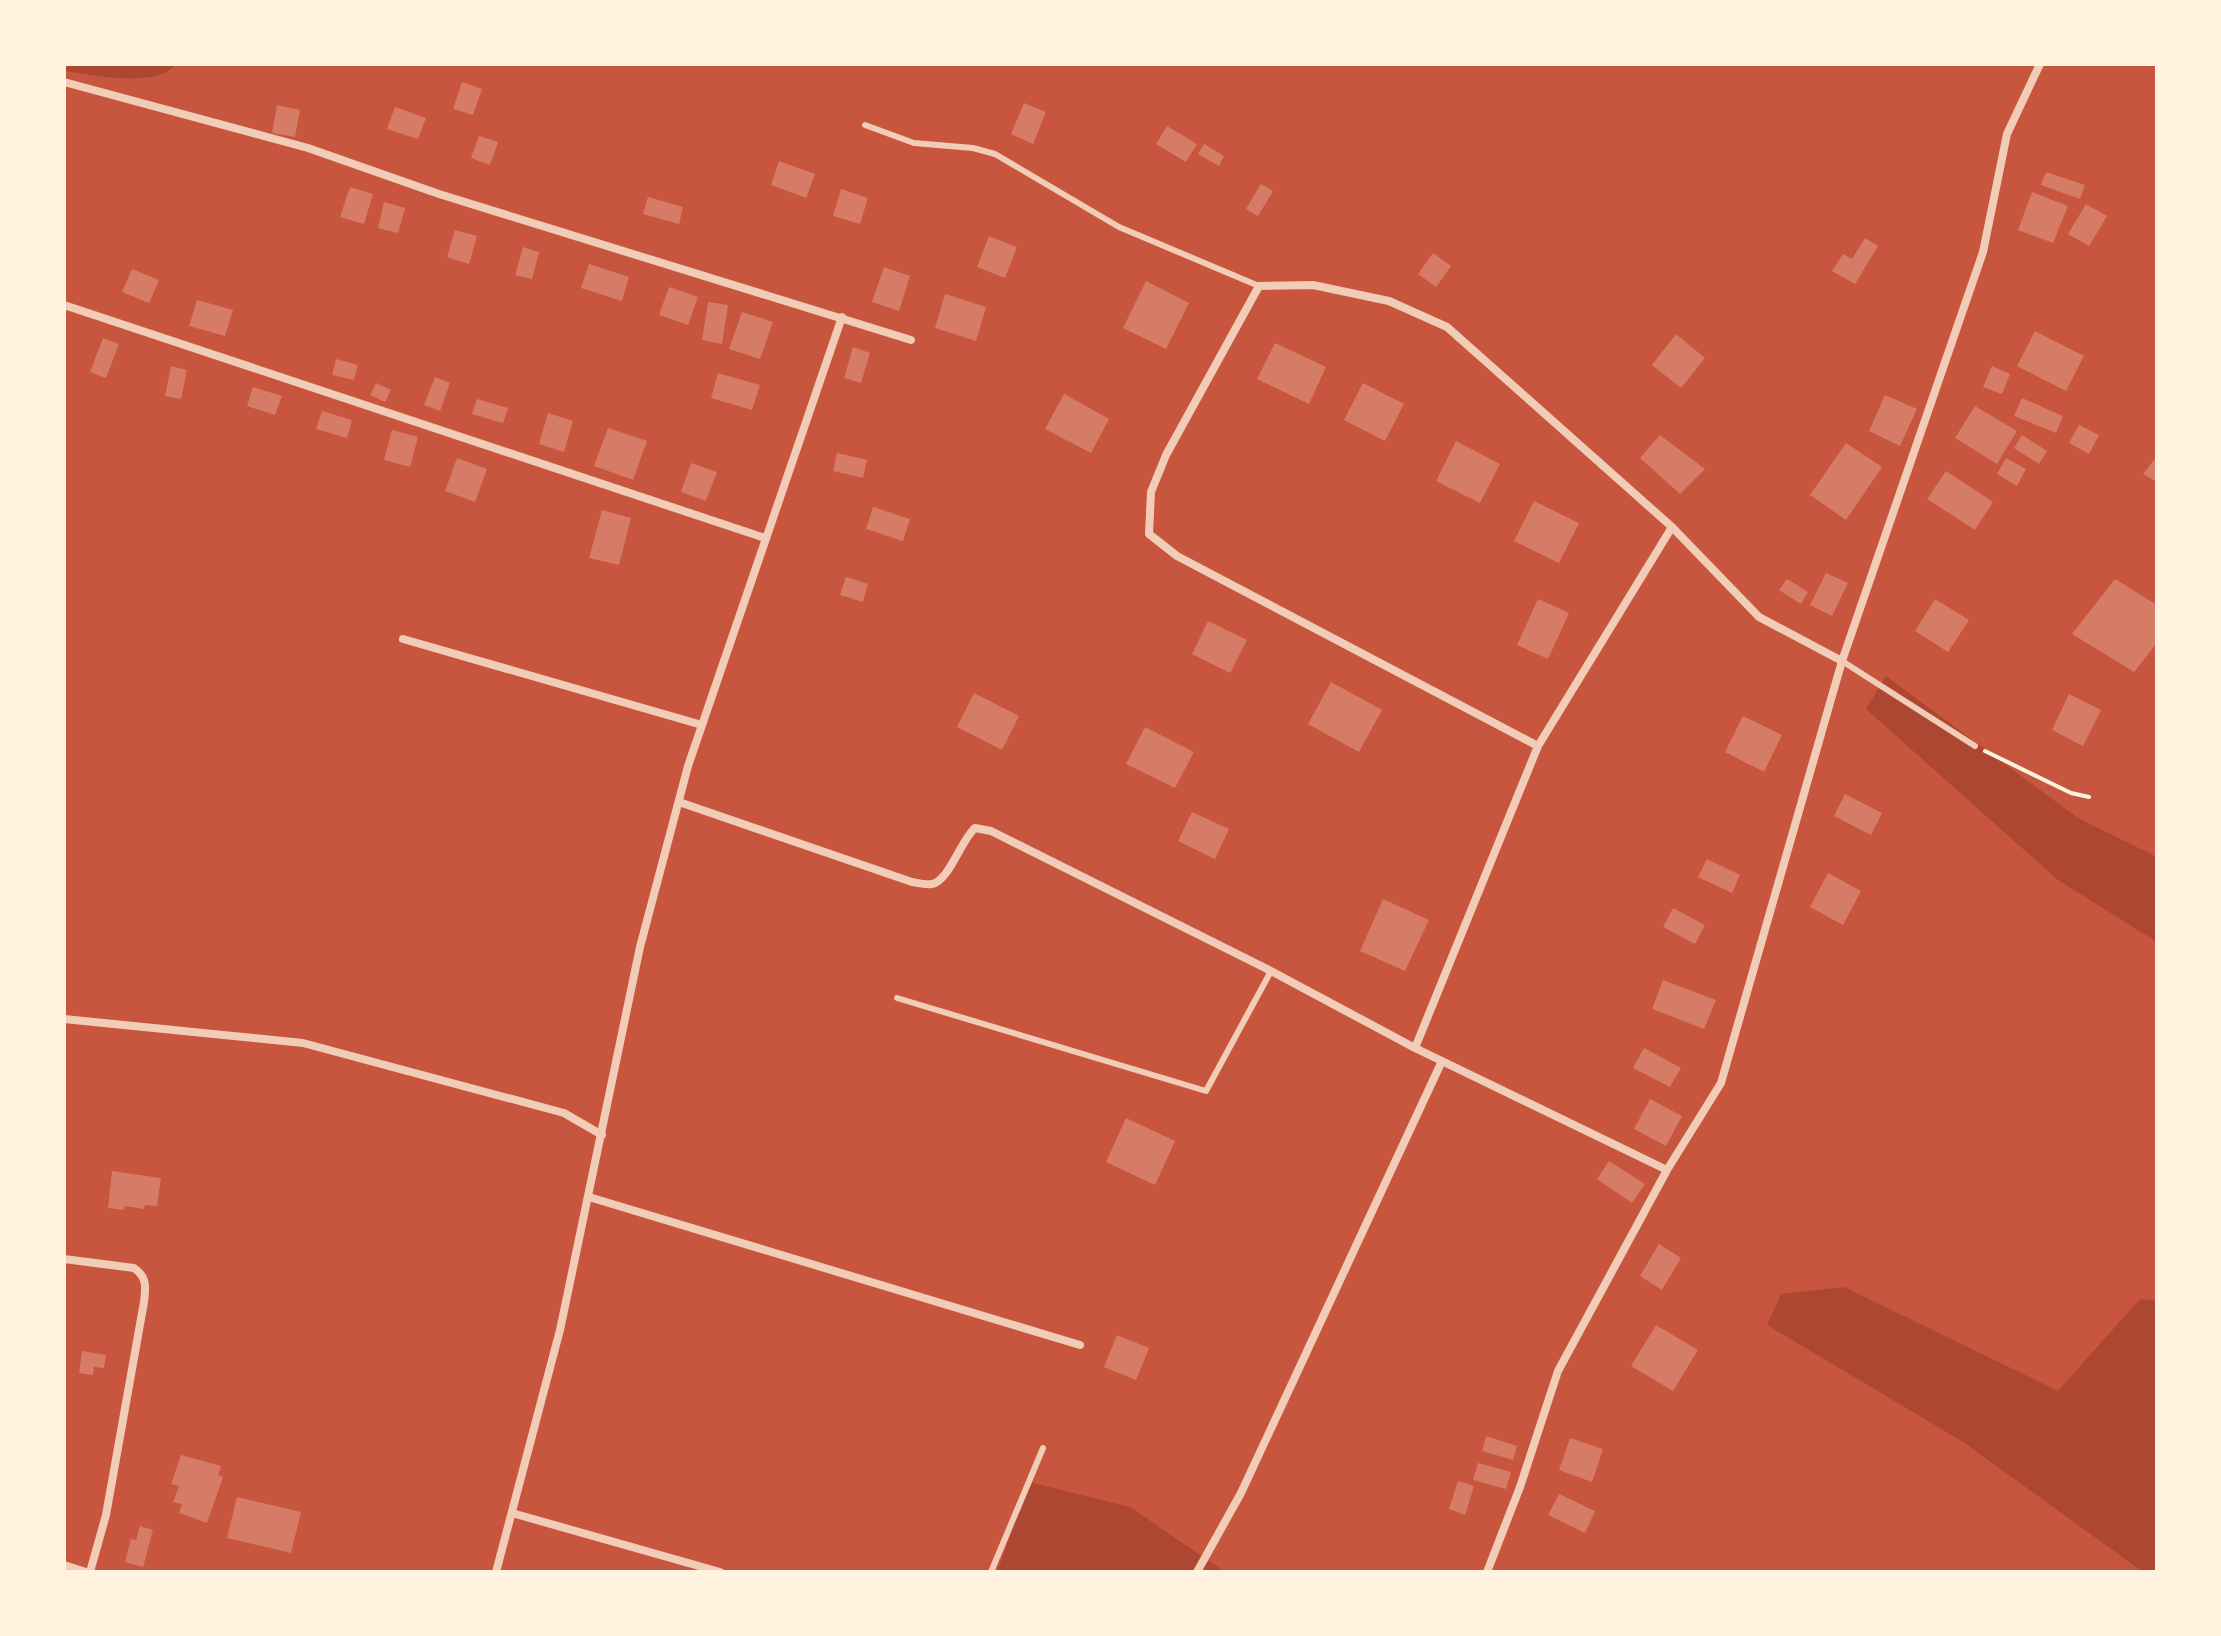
<svg xmlns="http://www.w3.org/2000/svg" width="2221" height="1636" viewBox="0 0 2221 1636" font-family="Manrope,sans-serif">
	<rect width="100%" height="100%" fill="#c8553d"/>
	<path fill="#ae4732" d="M 64,64 L 176,64 C 157,89 93,75 65,71 Z
		M 1886,676 L 2078,818 L 2157,857 L 2157,942 L 2058,880 L 1866,709 Z
		M 1844,1287 L 2058,1391 L 2140,1299 L 2157,1301 L 2157,1572 L 2143,1572 L 1963,1442 L 1767,1325 L 1781,1294 Z
		M 1029,1482 L 1130,1507 L 1225,1572 L 997,1572 Z"/>
	<path fill="#d67c66" d="M 462,82 L 482,89 L 473,115 L 453,109 Z
		M 1024,103 L 1046,112 L 1033,144 L 1011,134 Z
		M 277,105 L 300,110 L 295,137 L 272,133 Z
		M 395,107 L 426,118 L 418,139 L 387,129 Z
		M 1167,126 L 1197,144 L 1186,162 L 1156,144 Z
		M 479,136 L 498,142 L 490,165 L 471,158 Z
		M 1204,144 L 1224,156 L 1219,166 L 1198,154 Z
		M 779,161 L 815,174 L 806,198 L 771,185 Z
		M 2046,172 L 2085,185 L 2080,199 L 2041,185 Z
		M 1261,184 L 1273,191 L 1258,216 L 1246,209 Z
		M 350,187 L 373,194 L 364,224 L 340,217 Z
		M 841,189 L 868,198 L 860,224 L 833,216 Z
		M 2032,192 L 2068,206 L 2053,243 L 2018,230 Z
		M 648,197 L 683,207 L 679,224 L 643,214 Z
		M 384,202 L 405,208 L 398,233 L 378,228 Z
		M 2086,204 L 2107,216 L 2089,246 L 2068,234 Z
		M 455,230 L 477,236 L 469,264 L 447,257 Z
		M 989,236 L 1017,247 L 1005,278 L 977,267 Z
		M 1865,238 L 1878,246 L 1855,284 L 1832,271 L 1843,254 L 1852,259 Z
		M 523,247 L 539,252 L 532,279 L 515,275 Z
		M 1433,253 L 1451,266 L 1436,287 L 1418,274 Z
		M 589,264 L 629,277 L 622,301 L 581,288 Z
		M 884,267 L 910,276 L 899,311 L 872,302 Z
		M 132,269 L 159,280 L 149,303 L 122,292 Z
		M 1146,281 L 1189,303 L 1166,349 L 1123,328 Z
		M 669,287 L 698,297 L 688,325 L 659,315 Z
		M 945,294 L 986,307 L 976,341 L 935,328 Z
		M 197,300 L 233,310 L 225,336 L 189,326 Z
		M 708,302 L 728,305 L 722,344 L 702,340 Z
		M 742,312 L 773,322 L 760,359 L 729,349 Z
		M 2035,331 L 2084,356 L 2066,391 L 2017,366 Z
		M 1676,334 L 1705,358 L 1681,388 L 1652,365 Z
		M 103,338 L 119,344 L 106,378 L 90,372 Z
		M 1275,343 L 1326,367 L 1309,404 L 1257,379 Z
		M 853,347 L 870,353 L 861,383 L 844,378 Z
		M 336,359 L 358,365 L 354,380 L 332,375 Z
		M 171,366 L 187,370 L 181,399 L 165,396 Z
		M 1992,366 L 2010,374 L 2002,394 L 1983,387 Z
		M 718,373 L 760,385 L 752,410 L 711,398 Z
		M 435,377 L 450,383 L 440,411 L 424,405 Z
		M 376,383 L 391,390 L 385,402 L 370,395 Z
		M 1363,383 L 1404,404 L 1385,441 L 1344,420 Z
		M 253,387 L 282,396 L 275,415 L 247,406 Z
		M 1064,394 L 1109,419 L 1091,453 L 1045,429 Z
		M 1885,395 L 1917,409 L 1900,446 L 1869,431 Z
		M 2022,398 L 2063,416 L 2056,433 L 2014,416 Z
		M 477,399 L 508,408 L 503,423 L 472,414 Z
		M 1975,406 L 2017,431 L 1997,464 L 1955,438 Z
		M 322,411 L 352,420 L 347,438 L 316,429 Z
		M 548,413 L 573,421 L 564,452 L 539,444 Z
		M 2079,425 L 2099,435 L 2089,454 L 2069,443 Z
		M 608,428 L 647,441 L 633,480 L 594,466 Z
		M 392,430 L 418,437 L 410,467 L 384,460 Z
		M 1660,435 L 1705,469 L 1680,494 L 1640,458 Z
		M 2022,435 L 2047,451 L 2039,464 L 2014,448 Z
		M 1456,441 L 1500,464 L 1480,503 L 1436,481 Z
		M 1846,443 L 1882,467 L 1846,520 L 1810,495 Z
		M 837,453 L 867,460 L 863,478 L 833,471 Z
		M 2157,456 L 2157,482 L 2143,474 Z
		M 457,458 L 487,469 L 475,502 L 445,491 Z
		M 2006,458 L 2026,469 L 2017,486 L 1997,474 Z
		M 691,463 L 717,472 L 706,501 L 681,492 Z
		M 1946,471 L 1993,502 L 1975,530 L 1927,499 Z
		M 1534,501 L 1579,523 L 1559,563 L 1514,541 Z
		M 873,507 L 910,519 L 903,541 L 866,529 Z
		M 602,510 L 631,518 L 619,565 L 589,558 Z
		M 1826,573 L 1848,583 L 1832,616 L 1810,605 Z
		M 846,577 L 868,584 L 863,602 L 840,595 Z
		M 1787,579 L 1808,592 L 1801,604 L 1779,590 Z
		M 2115,579 L 2157,605 L 2157,643 L 2134,672 L 2072,634 Z
		M 1538,599 L 1569,613 L 1548,659 L 1517,645 Z
		M 1935,599 L 1969,620 L 1948,652 L 1915,631 Z
		M 1208,621 L 1247,640 L 1230,673 L 1192,654 Z
		M 1331,682 L 1382,710 L 1359,752 L 1308,724 Z
		M 974,693 L 1019,716 L 1002,750 L 957,727 Z
		M 2069,694 L 2101,710 L 2083,746 L 2052,730 Z
		M 1743,716 L 1782,735 L 1764,772 L 1725,752 Z
		M 1145,727 L 1194,752 L 1175,788 L 1126,764 Z
		M 1845,794 L 1882,813 L 1871,835 L 1834,816 Z
		M 1192,812 L 1229,829 L 1215,859 L 1178,841 Z
		M 1707,859 L 1740,875 L 1732,893 L 1698,877 Z
		M 1828,873 L 1861,891 L 1843,925 L 1810,907 Z
		M 1383,899 L 1429,920 L 1405,971 L 1360,951 Z
		M 1673,908 L 1705,925 L 1695,944 L 1663,927 Z
		M 1663,980 L 1716,1000 L 1704,1029 L 1652,1009 Z
		M 1644,1048 L 1681,1068 L 1670,1087 L 1633,1068 Z
		M 1650,1099 L 1682,1116 L 1666,1146 L 1634,1129 Z
		M 1126,1118 L 1175,1141 L 1155,1185 L 1106,1162 Z
		M 1609,1161 L 1645,1184 L 1632,1203 L 1597,1179 Z
		M 112,1171 L 161,1178 L 157,1206 L 145,1205 L 144,1209 L 125,1206 L 124,1210 L 108,1208 Z
		M 1659,1244 L 1681,1258 L 1662,1290 L 1640,1276 Z
		M 1656,1325 L 1698,1350 L 1673,1391 L 1631,1366 Z
		M 1117,1335 L 1149,1348 L 1136,1380 L 1104,1367 Z
		M 82,1351 L 106,1355 L 104,1368 L 94,1367 L 93,1375 L 79,1373 Z
		M 1486,1436 L 1517,1446 L 1513,1460 L 1482,1451 Z
		M 1570,1438 L 1603,1449 L 1592,1482 L 1559,1470 Z
		M 181,1455 L 221,1466 L 218,1475 L 223,1477 L 207,1523 L 179,1513 L 182,1504 L 173,1502 L 179,1486 L 171,1484 Z
		M 1478,1463 L 1511,1472 L 1506,1489 L 1473,1480 Z
		M 1458,1481 L 1474,1486 L 1465,1515 L 1449,1509 Z
		M 1559,1494 L 1595,1511 L 1585,1533 L 1548,1515 Z
		M 237,1497 L 301,1512 L 291,1553 L 227,1538 Z
		M 140,1526 L 153,1530 L 143,1567 L 125,1562 L 131,1539 L 136,1540 Z"/>
	<g fill="none" stroke-linecap="round" stroke-linejoin="round">
		<path stroke="#fff3e0" stroke-width="4" d="M 1985,751 L 2071,793 L 2089,797"/>
		<path stroke="#f1ccb7" stroke-width="6" d="M 865,125 L 914,143 L 973,148 L 995,154 L 1119,227 L 1259,286
			M 1842,661 L 1975,746
			M 897,998 L 1206,1091 L 1271,971
			M 991,1572 L 1043,1448"/>
		<path stroke="#f1ccb7" stroke-width="8" d="M 64,82 L 308,148 L 439,194 L 911,340
			M 64,305 L 765,538
			M 403,639 L 702,725
			M 1538,746 L 1177,556 L 1149,534 L 1151,492 L 1166,455 L 1259,286 L 1313,285 L 1389,301 L 1447,327 L 1672,527 L 1759,617 L 1842,661
			M 679,802 L 912,882 C 918,883 926,885 932,884 C 949,881 961,840 975,828 L 991,831 L 1271,971 L 1415,1048 L 1667,1170
			M 64,1019 L 303,1043 L 564,1113 L 602,1135
			M 1415,1048 L 1538,746 L 1672,527
			M 589,1197 L 1080,1345
			M 64,1259 L 134,1268 C 147,1277 146,1287 144,1302 L 106,1515 L 90,1572
			M 512,1513 L 720,1572
			M 64,1565 L 86,1572
			M 496,1572 L 560,1330 L 640,947 L 688,766 L 842,317
			M 1197,1572 L 1241,1493 L 1442,1061
			M 1487,1572 L 1520,1487 L 1558,1371 L 1667,1170 L 1721,1083 L 1842,661 L 1983,252 L 2007,134 L 2040,64"/>
	</g>
	<rect width="2221" height="1636" fill="none" stroke="#fff3e0" stroke-width="132"/>
</svg>
